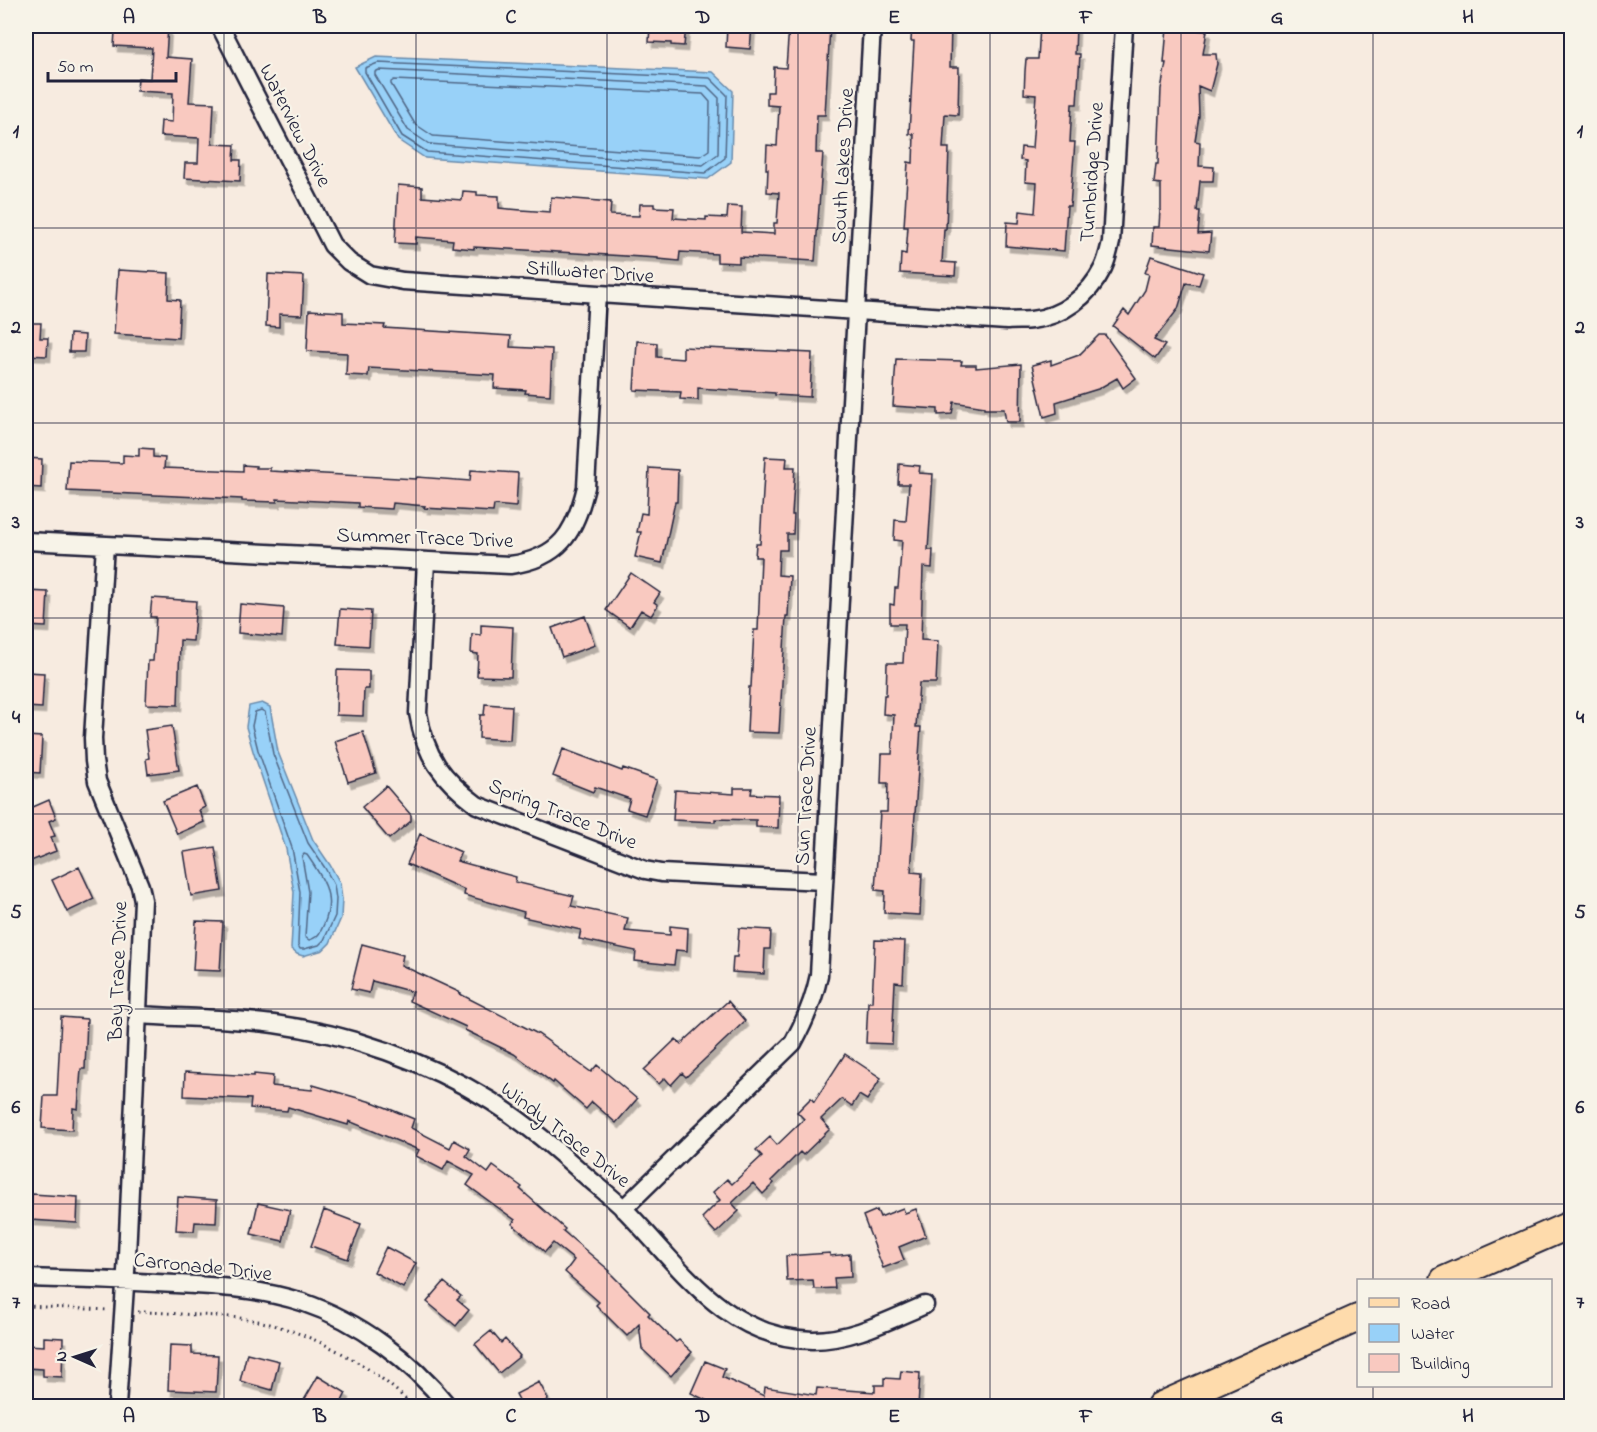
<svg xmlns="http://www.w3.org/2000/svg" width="1597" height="1432" viewBox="0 0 1597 1432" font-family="'Indie Flower',sans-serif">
	<defs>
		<filter id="shadow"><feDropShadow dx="3.5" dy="5.5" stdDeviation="0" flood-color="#0004"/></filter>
	</defs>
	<rect width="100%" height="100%" fill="#f7ebe0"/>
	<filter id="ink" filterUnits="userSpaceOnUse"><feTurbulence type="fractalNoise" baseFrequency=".0167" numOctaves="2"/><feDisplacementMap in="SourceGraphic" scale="12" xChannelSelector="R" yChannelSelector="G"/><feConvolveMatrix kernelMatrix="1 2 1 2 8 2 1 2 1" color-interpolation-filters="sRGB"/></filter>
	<g filter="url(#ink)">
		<path fill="#98d1f8" stroke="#698bac" stroke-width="1.5" d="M 376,57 L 713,72 L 733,91 L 731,162 L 708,179 L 425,158 L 398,140 L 355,67 Z
			M 262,703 L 270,707 L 278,752 L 313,840 L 330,865 L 340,883 L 342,899 L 341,918 L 330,943 L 323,950 L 303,956 L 297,954 L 291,949 L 294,892 L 286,849 L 253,751 L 246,727 L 249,706 Z"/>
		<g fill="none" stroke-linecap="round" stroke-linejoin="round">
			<path stroke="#516887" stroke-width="1.5" d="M 378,63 L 710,78 L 727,95 L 725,158 L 705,173 L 427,152 L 402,136 L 365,72 L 365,68 Z
				M 379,70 L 707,86 L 719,98 L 718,154 L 703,165 L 429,144 L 408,130 L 375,75 L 375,72 Z
				M 394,80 L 703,94 L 710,102 L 709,150 L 700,156 L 433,136 L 415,124 L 391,84 L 391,82 Z
				M 261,710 L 265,712 L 273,754 L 308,843 L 325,868 L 334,885 L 336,899 L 335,916 L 324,940 L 319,945 L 304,949 L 300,949 L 298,945 L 300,892 L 292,848 L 258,750 L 252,726 L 255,712 Z
				M 304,854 L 307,855 C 323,878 336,896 324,924 C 320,933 318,938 309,940 L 305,937 L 308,892 L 302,857 Z"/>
		</g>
		<path fill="#f9c9c0" stroke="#22223b" stroke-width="1.5" filter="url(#shadow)" d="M 127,26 L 168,26 L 166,57 L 192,59 L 189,102 L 214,103 L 212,144 L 235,145 L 234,160 L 241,160 L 240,181 L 184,178 L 185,163 L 198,163 L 199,138 L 160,136 L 161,121 L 172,122 L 173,93 L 137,91 L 138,78 L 150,79 L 152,48 L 114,46 L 115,32 L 127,33 Z
			M 650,26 L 686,26 L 684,46 L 671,45 L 671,43 L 649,42 Z
			M 727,26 L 752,26 L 750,49 L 726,47 Z
			M 789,26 L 830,26 L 825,115 L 817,115 L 816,153 L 823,153 L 815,261 L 739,257 L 739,263 L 717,262 L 717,254 L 680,252 L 679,261 L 658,259 L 658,258 L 474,247 L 474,249 L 452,247 L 453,240 L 416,237 L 416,244 L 395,243 L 398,185 L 422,187 L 422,197 L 462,200 L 463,191 L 477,192 L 477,195 L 499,196 L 499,208 L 521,210 L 550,212 L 551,197 L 611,202 L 610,215 L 639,216 L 640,204 L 654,204 L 654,207 L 674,208 L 673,218 L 706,220 L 706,217 L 727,218 L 728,206 L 742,207 L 741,232 L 774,234 L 774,223 L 777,223 L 779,193 L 767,192 L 768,169 L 766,169 L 767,145 L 777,146 L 779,106 L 767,105 L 767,92 L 773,92 L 774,67 L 786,68 Z
			M 912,26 L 951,26 L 950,67 L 959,67 L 958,115 L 945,114 L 943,148 L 949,148 L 946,229 L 944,229 L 942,262 L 956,263 L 955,276 L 900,273 L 901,253 L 906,254 L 908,227 L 904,227 L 906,194 L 908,162 L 913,163 L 914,134 L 909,134 L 914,41 L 911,41 Z
			M 1040,26 L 1076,26 L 1075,54 L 1080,54 L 1077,104 L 1072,104 L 1070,142 L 1075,142 L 1070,206 L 1067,206 L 1064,251 L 1006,246 L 1007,222 L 1019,223 L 1020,211 L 1035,213 L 1037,183 L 1025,182 L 1026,161 L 1020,160 L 1021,147 L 1032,148 L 1036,95 L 1024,94 L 1025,71 L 1026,59 L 1038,59 Z
			M 1167,28 L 1207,31 L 1203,54 L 1216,54 L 1217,64 L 1210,91 L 1198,86 L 1199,116 L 1195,141 L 1200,142 L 1199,166 L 1214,167 L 1213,181 L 1200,181 L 1197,211 L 1200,211 L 1198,234 L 1211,233 L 1209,251 L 1152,245 L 1153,227 L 1159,227 L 1160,210 L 1161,210 L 1161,184 L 1154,183 L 1156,164 L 1158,164 L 1161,89 L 1166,63 L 1164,63 Z
			M 1151,256 L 1203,273 L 1199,285 L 1186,283 L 1178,309 L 1154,340 L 1165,345 L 1155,359 L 1113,326 L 1124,310 L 1129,315 L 1145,290 L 1149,274 L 1145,273 Z
			M 118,270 L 169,273 L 168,299 L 180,300 L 178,338 L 114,334 Z
			M 268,274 L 304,276 L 302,315 L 279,314 L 279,327 L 266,326 Z
			M 309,310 L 343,312 L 343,323 L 385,325 L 384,328 L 511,336 L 510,347 L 552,349 L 550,395 L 525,393 L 526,390 L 494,388 L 495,375 L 369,368 L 368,376 L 346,375 L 347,353 L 307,351 Z
			M 26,323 L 41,323 L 40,338 L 48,338 L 47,356 L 26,355 Z
			M 70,334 L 85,335 L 84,352 L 69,352 Z
			M 1099,335 L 1105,335 L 1136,378 L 1123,388 L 1117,378 L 1098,389 L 1056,402 L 1057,413 L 1044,417 L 1032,365 L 1051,360 L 1051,365 L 1079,355 Z
			M 637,341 L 657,343 L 657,357 L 683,359 L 683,347 L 812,353 L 810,397 L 775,395 L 775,393 L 698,388 L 698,400 L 680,399 L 681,392 L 634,390 Z
			M 896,359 L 962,361 L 961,365 L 976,365 L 976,368 L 1021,364 L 1020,422 L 1006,422 L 1004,409 L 984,409 L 984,407 L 954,402 L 952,414 L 938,415 L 938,409 L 893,406 Z
			M 139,448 L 153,449 L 153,457 L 165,458 L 164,468 L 243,471 L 243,465 L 256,466 L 256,468 L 270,468 L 270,471 L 416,479 L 417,477 L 470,481 L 471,470 L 518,473 L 516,507 L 494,505 L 493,512 L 424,508 L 425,506 L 393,503 L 392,509 L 358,507 L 358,503 L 277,499 L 277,502 L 242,501 L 242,499 L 67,491 L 69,461 L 123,463 L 123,455 L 139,456 Z
			M 765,457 L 787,458 L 786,467 L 795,467 L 792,515 L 794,515 L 793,534 L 787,534 L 787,550 L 779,550 L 778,575 L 790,576 L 788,616 L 786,616 L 779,733 L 747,732 L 749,687 L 751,687 L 754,630 L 758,630 L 761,557 L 755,557 L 756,544 L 760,544 Z
			M 26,458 L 42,459 L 41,488 L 26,487 Z
			M 899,464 L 920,466 L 919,473 L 933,474 L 928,550 L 933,550 L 932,568 L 923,567 L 921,640 L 938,641 L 936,683 L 919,683 L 916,727 L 921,727 L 911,872 L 922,873 L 920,915 L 884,913 L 885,891 L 875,890 L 880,812 L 887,812 L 888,783 L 881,783 L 882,754 L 892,754 L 894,715 L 883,714 L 884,695 L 886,695 L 887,663 L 903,663 L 905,624 L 890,624 L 890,604 L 894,605 L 895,588 L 898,588 L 902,541 L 894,540 L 895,520 L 906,521 L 909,484 L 898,484 Z
			M 649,468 L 678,470 L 677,502 L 675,502 L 662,563 L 635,557 L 641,532 L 637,532 L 641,513 L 647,514 Z
			M 631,573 L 660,593 L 654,602 L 658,605 L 651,616 L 641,610 L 630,627 L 606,610 Z
			M 26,591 L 48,592 L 46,627 L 26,626 Z
			M 152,598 L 196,601 L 193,641 L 180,640 L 178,705 L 146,704 L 148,661 L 153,661 L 156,617 L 150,617 Z
			M 240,604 L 284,608 L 282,637 L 238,633 Z
			M 340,609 L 371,611 L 369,646 L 337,644 Z
			M 585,616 L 595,645 L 562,657 L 552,628 Z
			M 481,625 L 513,627 L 511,677 L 477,676 L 478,654 L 471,653 L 472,634 L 481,635 Z
			M 337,670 L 369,671 L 369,689 L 364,689 L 363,716 L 336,715 Z
			M 26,672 L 44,673 L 42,708 L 26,707 Z
			M 485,704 L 512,706 L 510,740 L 479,738 L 480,715 L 484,715 Z
			M 172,726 L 179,770 L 148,774 L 146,759 L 149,758 L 145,730 Z
			M 363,732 L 376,773 L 348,782 L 335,741 Z
			M 26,736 L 42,737 L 40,773 L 26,772 Z
			M 563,749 L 622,771 L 623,768 L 657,780 L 645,815 L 627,809 L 630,799 L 595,787 L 593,792 L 553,776 Z
			M 386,786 L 411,815 L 411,821 L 389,839 L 362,807 Z
			M 197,787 L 205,807 L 199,810 L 204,822 L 177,834 L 163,801 Z
			M 734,788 L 752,788 L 751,794 L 779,795 L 778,828 L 756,827 L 756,820 L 715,819 L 715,822 L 673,820 L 675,790 L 734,794 Z
			M 49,800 L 56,818 L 49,821 L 55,836 L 51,837 L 56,851 L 26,863 L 26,810 Z
			M 420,834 L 461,852 L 457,861 L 516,877 L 515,882 L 574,896 L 571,906 L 628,918 L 625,931 L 670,935 L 670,926 L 688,928 L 687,951 L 676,950 L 674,965 L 635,961 L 636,951 L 579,939 L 581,930 L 523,917 L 524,912 L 464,895 L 465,890 L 407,864 Z
			M 215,847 L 222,891 L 191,896 L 184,852 Z
			M 79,867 L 94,899 L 67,912 L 52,880 Z
			M 196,921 L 223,922 L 220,971 L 193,970 Z
			M 739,928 L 771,930 L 770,949 L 765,949 L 764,974 L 732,972 L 733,957 L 737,957 Z
			M 875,940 L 905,941 L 903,983 L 895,982 L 892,1044 L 866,1043 L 868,1002 L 872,1002 Z
			M 362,944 L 403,955 L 401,965 L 461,993 L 460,994 L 538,1034 L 591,1072 L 597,1065 L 637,1099 L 616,1123 L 592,1102 L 586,1109 L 554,1081 L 553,1083 L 514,1054 L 465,1030 L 466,1027 L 409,1001 L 413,992 L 372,981 L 369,993 L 351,989 Z
			M 728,1001 L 745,1021 L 686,1077 L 682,1073 L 671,1085 L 665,1078 L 659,1084 L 644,1070 L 676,1039 L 681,1044 Z
			M 61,1017 L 87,1019 L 85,1069 L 81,1069 L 78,1109 L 73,1108 L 72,1130 L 42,1128 L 44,1096 L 57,1096 Z
			M 845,1054 L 881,1078 L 867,1100 L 859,1095 L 852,1106 L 842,1099 L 821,1119 L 830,1129 L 803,1155 L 800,1152 L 771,1181 L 774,1183 L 763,1194 L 753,1183 L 732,1203 L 739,1211 L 716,1233 L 702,1218 L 720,1200 L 713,1192 L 727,1179 L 732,1184 L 762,1156 L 756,1150 L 770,1137 L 777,1145 L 804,1119 L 797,1112 L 811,1098 L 814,1102 Z
			M 185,1072 L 254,1076 L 254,1074 L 273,1076 L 272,1086 L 312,1090 L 313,1085 L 375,1103 L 414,1119 L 411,1128 L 450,1148 L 454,1140 L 470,1149 L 466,1156 L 488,1173 L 493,1166 L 522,1187 L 520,1189 L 565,1229 L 563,1231 L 610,1271 L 609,1272 L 650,1313 L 648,1315 L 676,1342 L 679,1340 L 692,1352 L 671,1376 L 642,1349 L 639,1324 L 627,1336 L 596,1305 L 599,1302 L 565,1272 L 574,1260 L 553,1243 L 545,1252 L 512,1224 L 515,1220 L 467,1185 L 474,1175 L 448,1161 L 443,1170 L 416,1156 L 419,1150 L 349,1121 L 348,1125 L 288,1107 L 287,1111 L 250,1108 L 251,1099 L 184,1096 Z
			M 32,1194 L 78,1197 L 77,1223 L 31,1220 Z
			M 178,1197 L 217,1200 L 216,1223 L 195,1222 L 194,1231 L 176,1230 Z
			M 258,1203 L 290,1210 L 283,1241 L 251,1234 Z
			M 903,1208 L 905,1213 L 916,1209 L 926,1236 L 899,1247 L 904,1260 L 883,1268 L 863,1216 L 877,1210 L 880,1217 Z
			M 324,1210 L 361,1224 L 348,1259 L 311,1246 Z
			M 386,1247 L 416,1263 L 403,1288 L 374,1272 Z
			M 830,1253 L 830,1256 L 850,1254 L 851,1277 L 834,1278 L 835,1288 L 814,1289 L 813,1280 L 787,1281 L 786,1256 Z
			M 444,1282 L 461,1296 L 457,1300 L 469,1310 L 456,1326 L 427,1302 Z
			M 491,1331 L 501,1343 L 505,1339 L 520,1356 L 499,1373 L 475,1344 Z
			M 44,1337 L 63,1338 L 62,1377 L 43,1376 L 43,1369 L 26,1368 L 26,1345 L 44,1346 Z
			M 170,1345 L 192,1346 L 192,1354 L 218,1355 L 216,1392 L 168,1390 Z
			M 247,1353 L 279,1361 L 272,1390 L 240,1381 Z
			M 705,1361 L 725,1369 L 722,1377 L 764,1396 L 765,1387 L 816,1395 L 817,1388 L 875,1392 L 875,1385 L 884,1385 L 884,1378 L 900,1379 L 901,1371 L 920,1373 L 918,1407 L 720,1407 L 691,1393 Z
			M 318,1376 L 346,1393 L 339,1407 L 300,1407 Z
			M 539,1382 L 548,1399 L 544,1402 L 546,1407 L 523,1407 L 516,1394 Z"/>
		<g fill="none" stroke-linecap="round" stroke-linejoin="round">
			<g stroke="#22223b" stroke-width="21">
				<path id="minor" d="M 220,26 L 332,245 L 349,262 L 370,275 L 403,281 L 1007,321 C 1015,320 1023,321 1031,320 C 1062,317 1089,296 1103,268 C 1107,260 1109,250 1111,242 L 1124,26
					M 26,541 L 510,565 C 560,558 575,533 586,487 L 597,294
					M 105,545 L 93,738 L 94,761 L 97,781 L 140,886 L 143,900 L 127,1256 L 117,1406
					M 426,561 L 418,713 C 425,756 442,779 477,805 L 645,870 L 661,873 L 823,881
					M 138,1015 C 183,1018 229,1018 274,1024 C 350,1034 426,1061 491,1101 C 526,1123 557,1150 587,1177 C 600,1188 613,1198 625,1210 C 680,1266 725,1339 813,1340 C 852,1340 889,1320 925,1305
					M 623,1209 L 793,1043 C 805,1021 814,1000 819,975 L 872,26
					M 26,1278 C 76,1279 126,1281 176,1284 C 219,1286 261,1289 302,1302 C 359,1321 411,1360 448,1406"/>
			</g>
			<g stroke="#22223b" stroke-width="30">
				<path id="primary" d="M 1444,1280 L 1572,1224
					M 1160,1406 L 1358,1318"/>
			</g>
			<path stroke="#22223b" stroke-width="3" stroke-dasharray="1.5 4.5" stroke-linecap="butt" d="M 26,1306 L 108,1310
				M 138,1312 C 158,1312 178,1314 198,1315 C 219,1316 241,1317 262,1322 C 313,1334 377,1367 412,1406"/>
			<use href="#minor" stroke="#f7f3e8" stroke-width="16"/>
			<use href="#primary" stroke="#fedbac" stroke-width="26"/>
		</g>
	</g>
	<path fill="none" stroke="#22223b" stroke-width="1.5" stroke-opacity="0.55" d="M 224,26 L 224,1406M 416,26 L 416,1406M 607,26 L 607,1406M 798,26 L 798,1406M 990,26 L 990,1406M 1181,26 L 1181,1406M 1373,26 L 1373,1280M 26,228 L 1572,228M 26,423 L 1572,423M 26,618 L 1572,618M 26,814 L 1572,814M 26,1009 L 1572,1009M 26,1204 L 1572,1204M 1373,1386 L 1373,1406"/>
	<g text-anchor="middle" stroke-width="4.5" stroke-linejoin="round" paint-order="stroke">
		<g font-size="21" fill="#22223b" stroke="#f7f3e8">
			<text transform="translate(296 125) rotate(63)" y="7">Waterview Drive</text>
			<text transform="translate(842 166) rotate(-87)" y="7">South Lakes Drive</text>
			<text transform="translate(1091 172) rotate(-86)" y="7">Turnbridge Drive</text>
			<text transform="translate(590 271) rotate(4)" y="7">Stillwater Drive</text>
			<text transform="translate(425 537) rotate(2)" y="7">Summer Trace Drive</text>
			<text transform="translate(805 796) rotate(-87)" y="7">Sun Trace Drive</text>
			<text transform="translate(563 813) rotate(22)" y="7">Spring Trace Drive</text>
			<text transform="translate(117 971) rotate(-88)" y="7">Bay Trace Drive</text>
			<text transform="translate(566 1134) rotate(38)" y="7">Windy Trace Drive</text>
			<text transform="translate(203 1266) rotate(6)" y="7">Carronade Drive</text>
		</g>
	</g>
	<rect width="1597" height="1432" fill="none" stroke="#f7f3e8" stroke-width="66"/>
	<rect x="1357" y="1279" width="195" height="108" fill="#f7f3e8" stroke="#a29fa3" stroke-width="1.5"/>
	<rect x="1369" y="1298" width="30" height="9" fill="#fedbac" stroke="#a29fa3" stroke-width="1.5"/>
	<text x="1411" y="1309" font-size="18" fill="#22223b">Road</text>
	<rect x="1369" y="1324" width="30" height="18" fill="#98d1f8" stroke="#a29fa3" stroke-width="1.5"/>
	<text x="1411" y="1339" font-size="18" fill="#22223b">Water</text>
	<rect x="1369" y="1354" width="30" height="18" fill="#f9c9c0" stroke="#a29fa3" stroke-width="1.5"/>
	<text x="1411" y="1369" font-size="18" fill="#22223b">Building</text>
	<g transform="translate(75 1357) rotate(273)" stroke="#f7f3e8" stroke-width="4.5" paint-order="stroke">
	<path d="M0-4.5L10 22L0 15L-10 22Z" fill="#22223b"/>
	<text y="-9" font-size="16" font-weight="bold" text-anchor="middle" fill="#22223b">N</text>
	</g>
	<path d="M48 72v9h128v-9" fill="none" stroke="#22223b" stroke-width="3"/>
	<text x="57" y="72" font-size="18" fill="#22223b" stroke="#f7f3e8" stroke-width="4.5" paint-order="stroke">50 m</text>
	<rect x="33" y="33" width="1531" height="1366" fill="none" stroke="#22223b" stroke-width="2"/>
	<g font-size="20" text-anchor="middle" font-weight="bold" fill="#22223b">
		<text x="129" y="23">A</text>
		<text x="320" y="23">B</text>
		<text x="511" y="23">C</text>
		<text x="703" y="23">D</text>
		<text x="894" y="23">E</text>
		<text x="1086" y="23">F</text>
		<text x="1277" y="23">G</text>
		<text x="1468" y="23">H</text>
		<text x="16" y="137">1</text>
		<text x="1580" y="137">1</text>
		<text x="16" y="333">2</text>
		<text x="1580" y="333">2</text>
		<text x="16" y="528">3</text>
		<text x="1580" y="528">3</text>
		<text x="16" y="723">4</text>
		<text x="1580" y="723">4</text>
		<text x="16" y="918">5</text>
		<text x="1580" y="918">5</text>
		<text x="16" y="1113">6</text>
		<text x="1580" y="1113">6</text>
		<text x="16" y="1308">7</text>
		<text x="1580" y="1308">7</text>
		<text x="129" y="1422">A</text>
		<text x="320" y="1422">B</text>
		<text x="511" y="1422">C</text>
		<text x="703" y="1422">D</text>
		<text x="894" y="1422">E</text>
		<text x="1086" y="1422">F</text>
		<text x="1277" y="1422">G</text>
		<text x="1468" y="1422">H</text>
	</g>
</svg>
